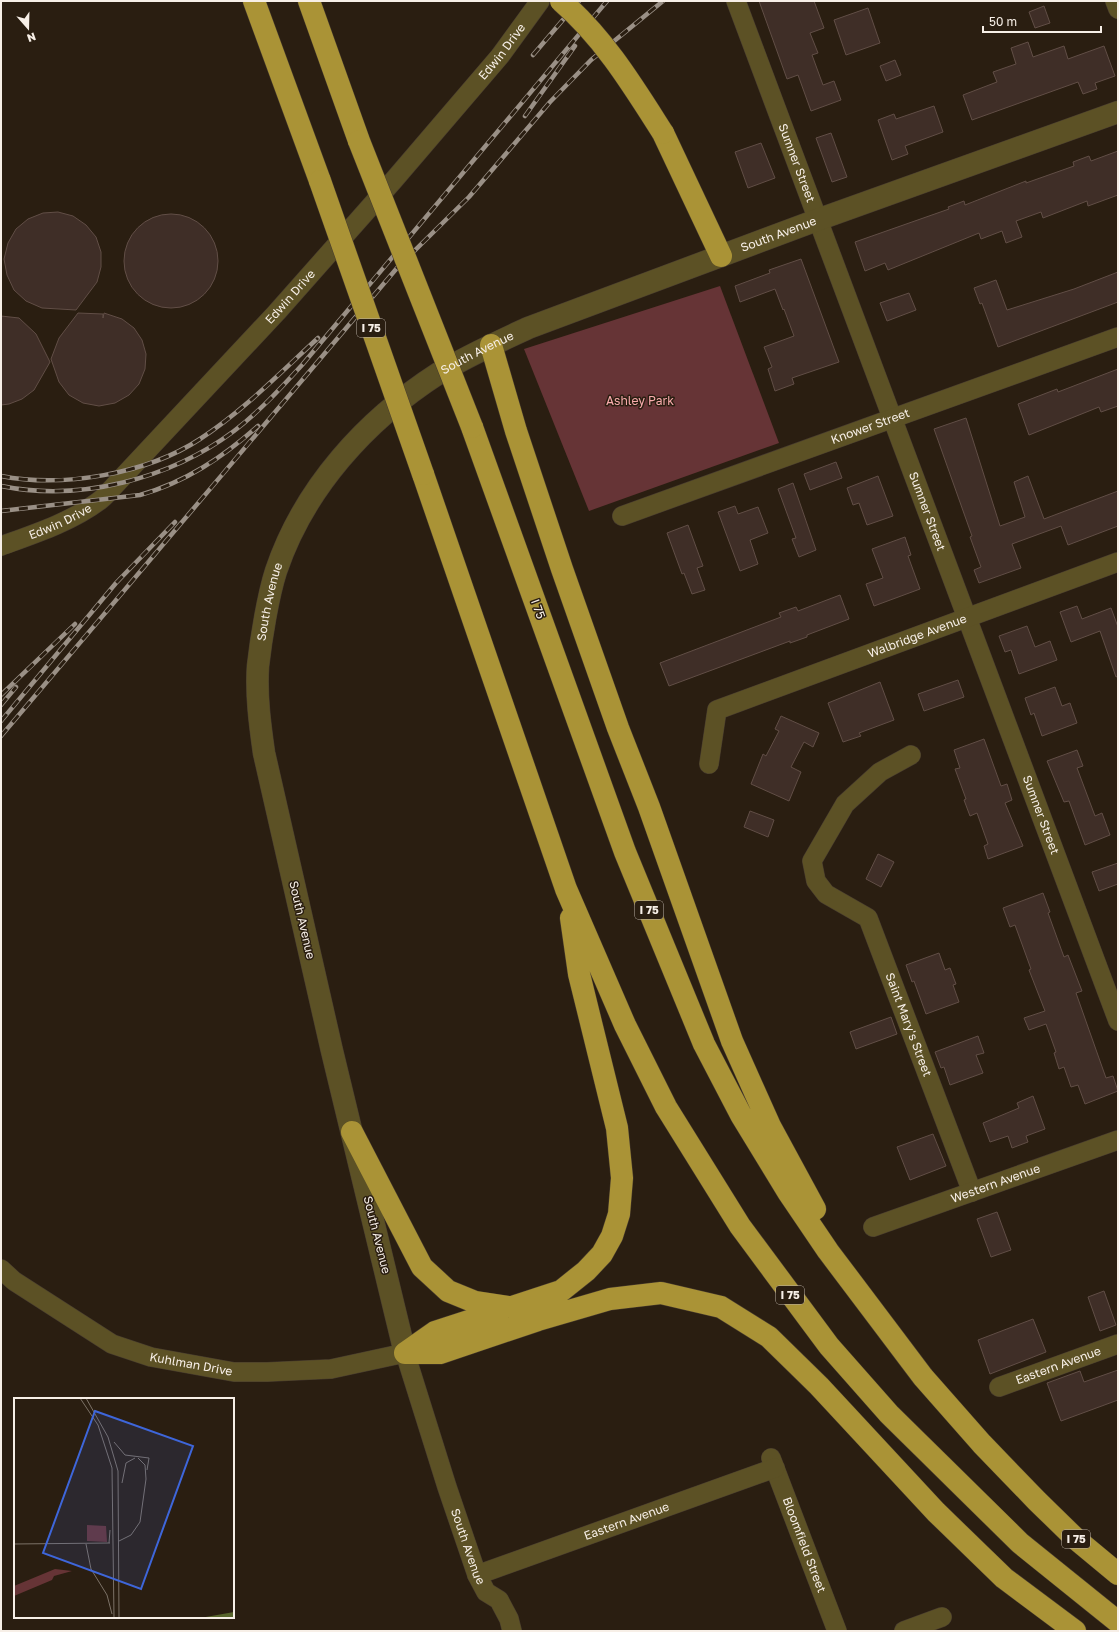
<svg xmlns="http://www.w3.org/2000/svg" width="1119" height="1632" viewBox="0 0 1119 1632" font-family="'Golos Text',sans-serif">
	<rect width="100%" height="100%" fill="#2a1e11"/>
	<path fill="#663436" d="M 720,286 L 779,443 L 589,511 L 524,349 Z"/>
	<path fill="#3f2e27" stroke="#614e46" d="M 759,1 L 814,1 L 824,28 L 810,33 L 818,53 L 812,55 L 823,85 L 834,81 L 841,100 L 811,111 L 798,75 L 787,79 Z
		M 1044,6 L 1050,23 L 1035,28 L 1029,12 Z
		M 868,8 L 880,43 L 846,55 L 834,20 Z
		M 1028,42 L 1033,57 L 1064,46 L 1068,59 L 1104,46 L 1115,76 L 1095,83 L 1097,89 L 1083,94 L 1078,82 L 972,120 L 963,95 L 997,82 L 993,72 L 1016,64 L 1011,48 Z
		M 895,60 L 901,75 L 886,81 L 880,66 Z
		M 934,106 L 943,132 L 905,146 L 908,154 L 892,160 L 878,120 L 894,114 L 896,119 Z
		M 831,133 L 847,177 L 832,182 L 816,138 Z
		M 761,143 L 775,178 L 748,188 L 735,152 Z
		M 1118,151 L 1118,195 L 1088,206 L 1087,201 L 1043,218 L 1041,212 L 1016,221 L 1022,237 L 1006,243 L 1002,231 L 981,239 L 979,233 L 888,270 L 885,263 L 865,271 L 855,242 L 949,209 L 948,207 L 964,201 L 965,205 L 1026,181 L 1026,183 L 1074,166 L 1073,162 L 1089,156 L 1091,161 Z
		M 58,212 L 73,216 L 86,225 L 96,237 L 101,252 L 101,267 L 97,282 L 76,310 L 42,308 L 26,301 L 14,290 L 7,275 L 4,259 L 8,243 L 16,229 L 28,219 L 43,213 Z
		M124 261a47 47 0 1 1 94 0a47 47 0 1 1-94 0Z
		M 801,259 L 839,362 L 792,378 L 794,384 L 775,391 L 768,369 L 772,367 L 764,347 L 794,336 L 784,309 L 783,310 L 775,289 L 740,302 L 735,286 L 770,273 L 769,270 Z
		M 1118,272 L 1118,302 L 998,347 L 982,303 L 980,304 L 974,288 L 996,280 L 1007,310 L 1074,289 Z
		M 909,293 L 916,310 L 887,321 L 880,303 Z
		M 78,313 L 103,314 L 103,318 L 104,313 L 122,319 L 134,328 L 142,340 L 146,354 L 145,369 L 139,384 L 129,395 L 115,403 L 99,406 L 83,403 L 69,395 L 59,382 L 51,359 L 59,338 Z
		M 1,316 L 19,318 L 36,334 L 50,362 L 34,390 L 22,399 L 9,404 L 1,405 Z
		M 1118,369 L 1118,406 L 1101,412 L 1099,407 L 1029,435 L 1018,404 L 1057,389 L 1058,392 Z
		M 966,418 L 1000,526 L 1025,517 L 1014,482 L 1028,476 L 1044,519 L 1118,491 L 1118,526 L 1068,545 L 1061,526 L 1012,544 L 1021,568 L 979,583 L 974,570 L 981,567 L 970,537 L 972,536 L 934,429 Z
		M 836,462 L 842,478 L 810,490 L 804,474 Z
		M 878,476 L 893,516 L 867,525 L 859,503 L 853,505 L 847,488 Z
		M 793,483 L 816,550 L 799,557 L 792,539 L 796,538 L 778,489 Z
		M 735,506 L 738,514 L 758,507 L 768,533 L 750,540 L 758,564 L 740,571 L 718,512 Z
		M 688,525 L 703,566 L 697,568 L 705,590 L 692,594 L 684,573 L 682,574 L 667,533 Z
		M 905,537 L 911,555 L 908,556 L 920,589 L 874,606 L 866,584 L 883,578 L 872,549 Z
		M 840,595 L 849,619 L 807,635 L 807,637 L 790,643 L 790,641 L 669,686 L 660,663 L 781,617 L 779,613 L 796,607 L 798,611 Z
		M 1077,606 L 1082,619 L 1111,608 L 1118,627 L 1118,676 L 1116,677 L 1100,631 L 1071,642 L 1060,612 Z
		M 1027,626 L 1035,647 L 1050,641 L 1057,660 L 1019,674 L 1011,650 L 1005,652 L 999,636 Z
		M 958,680 L 964,697 L 924,711 L 918,694 Z
		M 880,682 L 894,720 L 859,733 L 861,736 L 843,742 L 828,703 Z
		M 1055,687 L 1062,706 L 1070,703 L 1077,723 L 1042,736 L 1034,713 L 1031,715 L 1025,698 Z
		M 781,716 L 819,733 L 813,747 L 804,742 L 791,767 L 801,772 L 789,801 L 751,784 L 763,754 L 766,756 L 779,731 L 775,729 Z
		M 984,739 L 1001,786 L 1007,784 L 1012,800 L 1005,803 L 1023,846 L 988,859 L 984,846 L 988,844 L 977,813 L 970,816 L 964,800 L 966,799 L 955,769 L 960,768 L 954,750 Z
		M 1077,750 L 1083,766 L 1077,768 L 1095,816 L 1102,813 L 1110,835 L 1085,845 L 1069,801 L 1064,802 L 1047,761 Z
		M 750,811 L 774,820 L 768,837 L 744,827 Z
		M 878,854 L 894,862 L 881,887 L 866,879 Z
		M 1118,863 L 1118,884 L 1099,891 L 1092,872 Z
		M 1043,893 L 1050,912 L 1048,913 L 1064,957 L 1068,955 L 1082,991 L 1076,993 L 1106,1078 L 1113,1076 L 1118,1091 L 1085,1104 L 1078,1085 L 1071,1087 L 1064,1067 L 1059,1069 L 1054,1053 L 1056,1052 L 1046,1024 L 1029,1030 L 1024,1018 L 1045,1011 L 1029,970 L 1031,969 L 1015,925 L 1010,927 L 1003,908 Z
		M 939,953 L 945,970 L 950,968 L 956,984 L 953,985 L 959,1002 L 926,1014 L 914,981 L 912,982 L 906,965 Z
		M 891,1017 L 897,1034 L 856,1049 L 850,1032 Z
		M 978,1036 L 984,1053 L 976,1055 L 983,1073 L 950,1085 L 944,1067 L 941,1068 L 935,1052 Z
		M 1033,1096 L 1045,1129 L 1026,1136 L 1028,1142 L 1012,1148 L 1008,1136 L 990,1142 L 983,1123 L 1019,1108 L 1017,1103 Z
		M 933,1134 L 946,1166 L 910,1180 L 897,1147 Z
		M 997,1212 L 1011,1250 L 991,1257 L 977,1219 Z
		M 1104,1291 L 1116,1325 L 1100,1331 L 1088,1297 Z
		M 1033,1319 L 1046,1352 L 990,1374 L 978,1340 Z
		M 1118,1370 L 1118,1400 L 1061,1421 L 1047,1383 L 1080,1371 L 1084,1382 Z"/>
	<g fill="none" stroke-linecap="round" stroke-linejoin="round">
		<g stroke="#473b2f" stroke-width="20">
			<g id="minor">
				<path id="s1" d="M 736,1 L 1118,1021"/>
				<path d="M 1115,1 L 1118,9"/>
				<path id="s2" d="M 622,516 L 1118,337"/>
				<path id="s3" d="M 1,546 C 34,534 71,522 99,501 C 106,496 111,489 117,483 L 277,312 L 393,181 L 500,56 L 540,1"/>
				<path id="s4" d="M 911,755 L 880,772 L 845,804 L 812,861 L 816,881 L 826,894 L 868,918 L 972,1192"/>
				<path id="s5" d="M 709,764 L 717,710 L 1118,562"/>
				<path id="s6" d="M 873,1227 L 1118,1140"/>
				<path id="s7" d="M 1,1269 L 14,1281 L 112,1344 L 151,1357 L 234,1372 L 267,1372 L 331,1369 L 405,1353 L 447,1487 L 477,1575 L 486,1592 L 499,1600 L 509,1619 L 512,1631"/>
				<path id="s8" d="M 999,1387 L 1118,1344"/>
				<path id="s9" d="M 771,1458 L 837,1631"/>
				<path id="s10" d="M 477,1575 L 775,1468"/>
				<path d="M 904,1631 L 942,1617"/>
			</g>
		</g>
		<g stroke="#473b2f" stroke-width="23">
			<g id="tertiary">
				<path id="s11" d="M 405,1353 L 332,1051 L 264,753 C 260,725 256,695 258,666 C 261,639 268,596 276,571 C 304,488 366,420 439,373 C 467,356 498,342 528,328 L 817,220 L 1118,112"/>
			</g>
		</g>
		<g stroke="#473b2f" stroke-width="23">
			<path id="motorway" d="M 254,1 L 320,181
				M 309,1 L 359,141
				M 663,133 L 721,256
				M 491,345 L 516,431 L 562,569 L 618,728 L 649,807 L 732,1041 L 770,1126 L 815,1209
				M 472,427 L 625,852 L 704,1044 L 741,1115 L 788,1192 L 828,1251 L 923,1377 L 982,1444 L 1037,1501 L 1077,1540 L 1118,1574
				M 423,474 L 566,889 L 625,1025 L 666,1107 L 740,1226 L 829,1346 L 889,1414 L 1020,1543 L 1118,1622
				M 352,1132 L 422,1267 L 448,1291 L 475,1302 L 508,1307
				M 405,1353 L 440,1353 L 538,1320 L 610,1299 L 661,1293 L 721,1307 L 769,1337 L 819,1386 L 936,1512 L 1004,1578 L 1075,1631
				M 405,1353 L 435,1332 L 561,1291 L 586,1271 L 602,1254 L 612,1236 L 619,1214 L 622,1178 L 617,1128 L 579,974 L 571,918"/>
		</g>
		<use href="#minor" stroke="#5c5125" stroke-width="19"/>
		<use href="#tertiary" stroke="#5c5125" stroke-width="22"/>
		<use href="#motorway" stroke="#aa9336" stroke-width="22"/>
		<g stroke="#9a9086" stroke-width="4.5">
			<path id="rail" d="M 533,55 L 579,1
				M 525,116 L 575,46
				M 1,476 C 63,488 147,474 200,439 C 243,411 280,373 318,338
				M 1,486 C 80,502 170,479 234,431 C 259,412 281,388 302,365 L 607,1
				M 1,511 L 140,495 C 186,482 223,457 258,426
				M 1,695 L 75,624
				M 1,705 L 16,687
				M 1,721 L 116,583 L 175,522
				M 1,736 L 397,268 L 469,197 L 550,102 L 591,60 L 663,1"/>
		</g>
		<use href="#rail" stroke="#2a1e11" stroke-width="3" stroke-dasharray="9" stroke-linecap="butt"/>
		<g stroke="#473b2f" stroke-width="23" stroke-linecap="butt">
			<path id="motorway-bridge" d="M 561,1 C 604,38 633,86 663,133
				M 359,141 L 472,427
				M 320,181 L 423,474"/>
		</g>
		<use href="#motorway-bridge" stroke="#aa9336" stroke-width="22"/>
	</g>
	<g text-anchor="middle" stroke-width="3" stroke-linejoin="round" paint-order="stroke">
		<g fill="#2a1e11" stroke="#bab0a7" stroke-width="1">
			<rect x="357" y="319" width="28" height="18" rx="3"/>
			<rect x="635" y="901" width="28" height="18" rx="3"/>
			<rect x="776" y="1286" width="28" height="18" rx="3"/>
			<rect x="1062" y="1530" width="28" height="18" rx="3"/>
		</g>
		<g font-size="11" font-weight="bold" fill="#f7efe7">
			<text x="371" y="332">I 75</text>
			<text x="649" y="914">I 75</text>
			<text x="790" y="1299">I 75</text>
			<text x="1076" y="1543">I 75</text>
		</g>
		<g font-size="12" fill="#f7efe7" stroke="#2a1e11">
			<text dy="4" stroke="none"><textPath href="#s3" startOffset="712">Edwin Drive</textPath></text>
			<text dy="4" stroke="none"><textPath href="#s1" startOffset="173">Sumner Street</textPath></text>
			<text dy="4" stroke="none"><textPath href="#s11" startOffset="1429">South Avenue</textPath></text>
			<text dy="4" stroke="none"><textPath href="#s3" startOffset="388">Edwin Drive</textPath></text>
			<text dy="4" stroke="none"><textPath href="#s11" startOffset="1105">South Avenue</textPath></text>
			<text dy="4" stroke="none"><textPath href="#s2" startOffset="264">Knower Street</textPath></text>
			<text dy="4" stroke="none"><textPath href="#s1" startOffset="545">Sumner Street</textPath></text>
			<text dy="4" stroke="none"><textPath href="#s3" startOffset="64">Edwin Drive</textPath></text>
			<text dy="4" stroke="none"><textPath href="#s11" startOffset="769">South Avenue</textPath></text>
			<text transform="translate(538 609) rotate(70)" y="4">I 75</text>
			<text dy="4" stroke="none"><textPath href="#s5" startOffset="268">Walbridge Avenue</textPath></text>
			<text dy="4" stroke="none"><textPath href="#s1" startOffset="869">Sumner Street</textPath></text>
			<text transform="translate(302 920) rotate(77)" y="4">South Avenue</text>
			<text dy="4" stroke="none"><textPath href="#s4" startOffset="348">Saint Mary's Street</textPath></text>
			<text dy="4" stroke="none"><textPath href="#s6" startOffset="130">Western Avenue</textPath></text>
			<text transform="translate(377 1235) rotate(76)" y="4">South Avenue</text>
			<text dy="4" stroke="none"><textPath href="#s7" startOffset="216">Kuhlman Drive</textPath></text>
			<text dy="4" stroke="none"><textPath href="#s8" startOffset="63">Eastern Avenue</textPath></text>
			<text dy="4" stroke="none"><textPath href="#s10" startOffset="159">Eastern Avenue</textPath></text>
			<text dy="4" stroke="none"><textPath href="#s9" startOffset="93">Bloomfield Street</textPath></text>
			<text dy="4" stroke="none"><textPath href="#s7" startOffset="636">South Avenue</textPath></text>
		</g>
		<g font-size="12" fill="#f9acad" stroke="#2a1e11">
			<text x="640" y="405">Ashley Park</text>
		</g>
	</g>
	<g transform="translate(14 1398)">
		<rect width="220" height="220" fill="#2a1e11"/>
		<path d="M 73,127 L 92,128 L 93,144 L 73,143 ZM 41,171 L 58,173 L 40,178 L 38,182 L 0,198 L 0,188 Z" fill="#663436"/>
		<path d="M 220,214 L 220,220 L 186,220 Z" fill="#57642b"/>
		<path fill="none" stroke="#7c7267" stroke-width="1" d="M 66,0 L 84,27 L 98,70 L 100,220M 72,0 L 94,39 L 104,73 L 105,220M 100,44 L 111,57 L 135,60M 124,60 L 131,67 L 132,81M 133,72 L 135,60M 108,85 L 112,65 L 121,60M 105,143 L 117,137 L 126,124 L 132,81M 95,145 L 96,132M 0,146 L 96,145M 72,146 L 77,171 L 93,197 L 98,216"/>
		<path fill="#3e66da" fill-opacity="0.15" stroke="#3e66da" stroke-width="2" d="M 81,13 L 179,48 L 127,191 L 29,155 Z"/>
		<rect width="220" height="220" fill="none" stroke="#f7efe7" stroke-width="2"/>
	</g>
	<rect width="1119" height="1632" fill="none" stroke="#f7efe7" stroke-width="4"/>
	<g transform="translate(28 28) rotate(160)" stroke="#2a1e11" stroke-width="3" paint-order="stroke">
	<path d="M0-3L7 15L0 10L-7 15Z" fill="#f7efe7"/>
	<text y="-6" font-size="11" font-weight="bold" text-anchor="middle" fill="#f7efe7">N</text>
	</g>
	<path d="M983 26v6h118v-6" fill="none" stroke="#f7efe7" stroke-width="2"/>
	<text x="989" y="26" font-size="12" fill="#f7efe7" stroke="#2a1e11" stroke-width="3" paint-order="stroke">50 m</text>
</svg>
